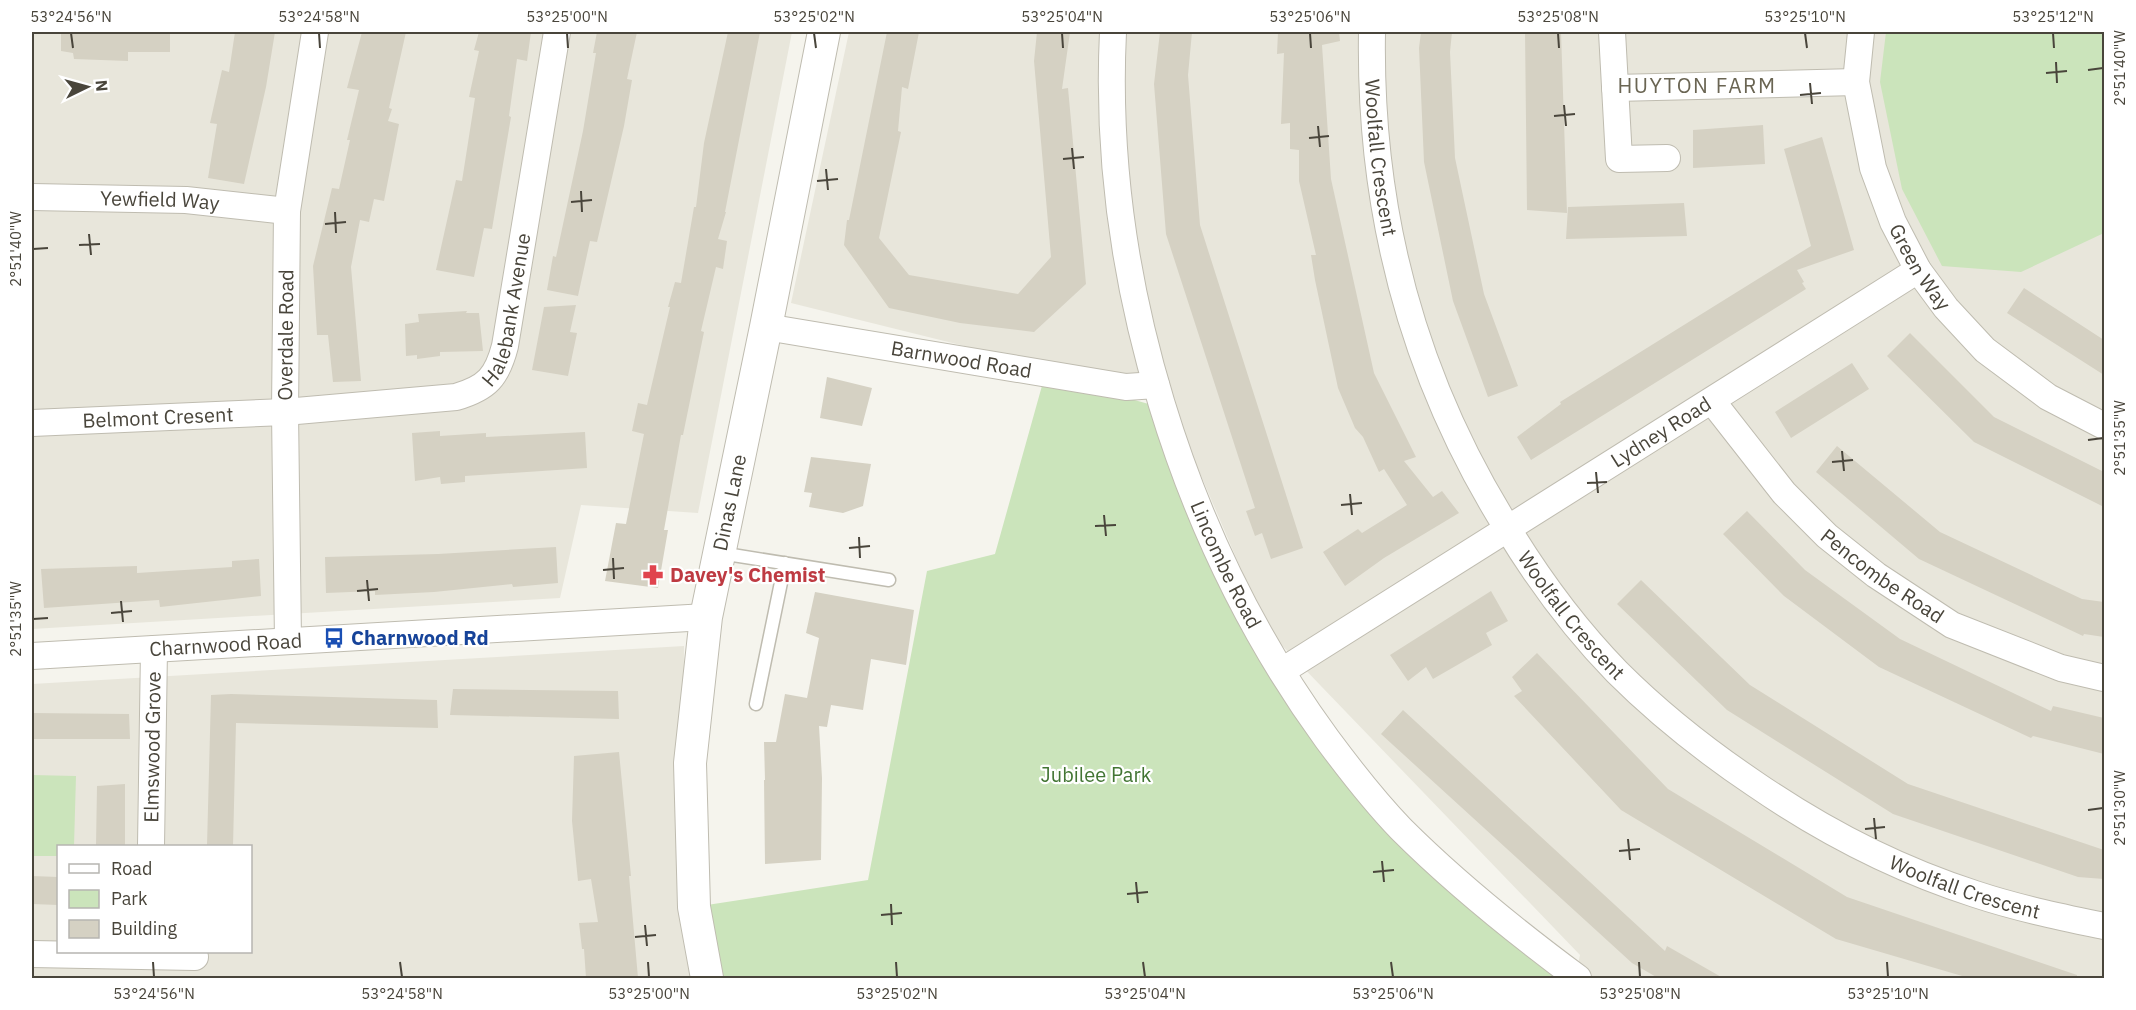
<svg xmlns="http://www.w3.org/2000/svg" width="2136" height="1010" viewBox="0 0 2136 1010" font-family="'IBM Plex Sans',sans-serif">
	<rect width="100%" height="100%" fill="#f5f4ed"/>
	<path fill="#e8e6db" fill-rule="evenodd" d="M 32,32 L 792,32 L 698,513 L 581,505 L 560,598 L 32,629 Z
		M 849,32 L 2104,32 L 2104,978 L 1575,978 L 1580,955 L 1267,630 L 1167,396 L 791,303 Z
		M 684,646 L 682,921 L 695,978 L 32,978 L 32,684 ZM 58,846 L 250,846 L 250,952 L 58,952 Z"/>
	<path fill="#cbe4bb" d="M 1886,32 L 2104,32 L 2104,233 L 2021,272 L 1942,266 L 1902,189 L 1880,82 Z
		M 1045,375 L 1163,408 L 1237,605 L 1400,828 L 1561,978 L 707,978 L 694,907 L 868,880 L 927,571 L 995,554 Z
		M 32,775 L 76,776 L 74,846 L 58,846 L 58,856 L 32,856 Z"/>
	<path fill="#d5d1c3" d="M 61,32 L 170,32 L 170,52 L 128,52 L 128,61 L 74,59 L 73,53 L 61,51 Z
		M 235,32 L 275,32 L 266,87 L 244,184 L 208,178 L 217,124 L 210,123 L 222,70 L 229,72 Z
		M 362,32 L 406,32 L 389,108 L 392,109 L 388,121 L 399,124 L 384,201 L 374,199 L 369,222 L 360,220 L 351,267 L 361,381 L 333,382 L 328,335 L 317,335 L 313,266 L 332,188 L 339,189 L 350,140 L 347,140 L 359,90 L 347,88 Z
		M 479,32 L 531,32 L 527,61 L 517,59 L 509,116 L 511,117 L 492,229 L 484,228 L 474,277 L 436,270 L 456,180 L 462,181 L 475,98 L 469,97 L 479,51 L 474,50 Z
		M 597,32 L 637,32 L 627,79 L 632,80 L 624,126 L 597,242 L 590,241 L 578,296 L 547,290 L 553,256 L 556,257 L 583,131 L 596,53 L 593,53 Z
		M 728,32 L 760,32 L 725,212 L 726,212 L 718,239 L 727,241 L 723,269 L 716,267 L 701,331 L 704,332 L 683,435 L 681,435 L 664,530 L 668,530 L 658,588 L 605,581 L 616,523 L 626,524 L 644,434 L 632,431 L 638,403 L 647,405 L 670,307 L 668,307 L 675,282 L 681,283 L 694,207 L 696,207 L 704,143 Z
		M 887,32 L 919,32 L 908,89 L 902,87 L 898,131 L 901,132 L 879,238 L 909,275 L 1018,294 L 1051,257 L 1034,61 L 1037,32 L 1070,32 L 1062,89 L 1068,88 L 1086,284 L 1034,332 L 960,323 L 889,308 L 844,245 L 847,220 L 849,220 Z
		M 1160,32 L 1192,32 L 1188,75 L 1200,225 L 1303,548 L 1271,559 L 1262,533 L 1255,536 L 1246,511 L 1255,508 L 1166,234 L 1154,84 Z
		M 1278,32 L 1339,32 L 1340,41 L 1322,45 L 1331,179 L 1374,373 L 1416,457 L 1404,461 L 1433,497 L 1442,491 L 1459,513 L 1384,558 L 1345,586 L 1323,552 L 1358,529 L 1362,533 L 1407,505 L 1384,469 L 1379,472 L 1363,437 L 1355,428 L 1338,388 L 1315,280 L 1311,255 L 1316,255 L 1299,181 L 1299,150 L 1290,149 L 1290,123 L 1281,124 L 1284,53 L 1277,54 Z
		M 1421,32 L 1452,32 L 1450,52 L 1455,158 L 1484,294 L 1518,386 L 1488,397 L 1453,301 L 1424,162 L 1419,48 Z
		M 1525,32 L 1561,32 L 1567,213 L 1527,210 Z
		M 1763,125 L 1765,164 L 1693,168 L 1693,130 Z
		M 1822,137 L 1854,250 L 1797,270 L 1804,282 L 1802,283 L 1806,289 L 1531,460 L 1517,437 L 1561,404 L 1560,402 L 1811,246 L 1784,149 Z
		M 1684,203 L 1687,236 L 1566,239 L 1568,207 Z
		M 2024,288 L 2104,340 L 2104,375 L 2007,313 Z
		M 576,305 L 570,332 L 577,333 L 568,376 L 532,370 L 544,307 Z
		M 467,311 L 466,313 L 479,313 L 483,351 L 440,352 L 440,356 L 417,359 L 417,355 L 406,356 L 405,324 L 419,322 L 418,314 Z
		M 1910,333 L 1994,417 L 2104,472 L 2104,507 L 1974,442 L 1887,356 Z
		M 1852,363 L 1869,389 L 1791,438 L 1775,412 Z
		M 827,377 L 872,388 L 862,426 L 820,418 Z
		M 440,431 L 440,436 L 486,433 L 486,437 L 585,432 L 587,468 L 465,476 L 465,482 L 441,484 L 440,477 L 415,481 L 412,433 Z
		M 1837,446 L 1940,532 L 2082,599 L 2104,602 L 2104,637 L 2084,634 L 2083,636 L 1919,559 L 1816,472 Z
		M 811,457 L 871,464 L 863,506 L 843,513 L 809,507 L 812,493 L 804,492 Z
		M 1747,511 L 1805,570 L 1900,639 L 2051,711 L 2053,706 L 2104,718 L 2104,754 L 2033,736 L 2031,738 L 1879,667 L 1784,596 L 1723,534 Z
		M 556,547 L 558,583 L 513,587 L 512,584 L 434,592 L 375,595 L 375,591 L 326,593 L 325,557 L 438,554 Z
		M 259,559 L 261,596 L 160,607 L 159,600 L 44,608 L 41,569 L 137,566 L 137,573 L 232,567 L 232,561 Z
		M 1641,580 L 1750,685 L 1908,784 L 2104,850 L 2104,879 L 2078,877 L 1893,814 L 1727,710 L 1617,604 Z
		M 1491,591 L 1508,621 L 1486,633 L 1492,645 L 1433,679 L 1426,667 L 1408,681 L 1390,655 Z
		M 815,592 L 914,610 L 906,665 L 871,659 L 863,710 L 831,705 L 827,727 L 819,726 L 822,778 L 821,860 L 765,864 L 764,780 L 765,780 L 764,742 L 776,742 L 785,694 L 807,698 L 819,638 L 806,633 Z
		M 1537,653 L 1668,789 L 1847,897 L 2077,975 L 2077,978 L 1969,978 L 1836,939 L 1621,810 L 1514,696 L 1522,691 L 1512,677 Z
		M 453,689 L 618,691 L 619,719 L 450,715 Z
		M 231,694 L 437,700 L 438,728 L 236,723 L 233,846 L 207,846 L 211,695 Z
		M 1403,710 L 1665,951 L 1667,946 L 1723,978 L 1658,978 L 1632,963 L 1381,734 Z
		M 32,713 L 129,714 L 130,739 L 32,739 Z
		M 619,752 L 631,876 L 629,876 L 638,978 L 586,978 L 584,949 L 582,949 L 579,923 L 598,922 L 591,879 L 578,881 L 572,821 L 574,756 Z
		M 125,784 L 125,846 L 96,846 L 97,786 Z
		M 32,876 L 58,877 L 58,905 L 32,904 Z"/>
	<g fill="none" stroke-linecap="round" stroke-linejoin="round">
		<g stroke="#bfbcb0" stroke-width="15">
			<path id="service" d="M 720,553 L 889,580
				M 756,704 L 785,563"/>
		</g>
		<g stroke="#bfbcb0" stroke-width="28">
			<g id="minor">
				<path id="s1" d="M 1113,32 C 1101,276 1183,542 1327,739 C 1350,770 1374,801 1401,829 C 1455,883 1516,932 1578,978"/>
				<path id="s2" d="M 1372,32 C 1369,209 1412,375 1506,526 C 1538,579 1574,628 1617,672 C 1659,714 1706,751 1755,784 C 1822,830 1897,869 1975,894 C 2017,908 2061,917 2104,926"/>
				<path d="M 1612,32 L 1619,159 L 1667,158"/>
				<path id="s3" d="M 1861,32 L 1856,82 L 1873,168 L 1893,222 L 1918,270 L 1946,308 L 1985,350 L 2048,397 L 2104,426"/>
				<path d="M 1615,88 L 1856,82"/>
				<path id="s4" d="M 32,197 L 186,200 L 287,211"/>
				<path id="s5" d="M 766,327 L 1126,387 L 1156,385"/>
				<path id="s6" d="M 1712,401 L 1784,493 L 1827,536 L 1876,575 L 1952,625 L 2061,668 L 2104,678"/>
				<path id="s7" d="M 32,423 L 285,412 L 456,397 C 487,388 497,377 505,346 L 557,32"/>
				<path id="s8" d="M 288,641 L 285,412 L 287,211 L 315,32"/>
				<path id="s9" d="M 32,656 L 706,617"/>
				<path id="s10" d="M 1282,671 L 1918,270"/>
				<path id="s11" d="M 151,846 L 154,649"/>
				<path d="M 32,954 L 195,957"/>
			</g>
		</g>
		<g stroke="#bfbcb0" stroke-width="34">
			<g id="tertiary">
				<path id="s12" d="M 707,978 L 694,907 L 690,763 L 706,617 L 766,327 L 824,32"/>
			</g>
		</g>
		<use href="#service" stroke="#fff" stroke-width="12"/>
		<use href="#minor" stroke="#fff" stroke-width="26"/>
		<use href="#tertiary" stroke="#fff" stroke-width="32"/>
	</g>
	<path fill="none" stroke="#49453b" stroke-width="2" d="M 71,33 L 73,48M 319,33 L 320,48M 567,33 L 568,48M 814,33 L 816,48M 1062,33 L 1063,48M 1310,33 L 1311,48M 1558,33 L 1559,48M 1805,33 L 1807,48M 2053,33 L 2054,48M 2056,62 L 2057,83M 2088,70 L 2103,68M 2046,73 L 2067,71M 1810,83 L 1812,104M 1800,95 L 1821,93M 1564,105 L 1566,126M 1554,116 L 1575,114M 1318,126 L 1320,147M 1309,138 L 1329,136M 1072,148 L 1074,169M 1063,159 L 1084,157M 826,169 L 828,190M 817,181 L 838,179M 581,191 L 582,212M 571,202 L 592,200M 335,212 L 336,233M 325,224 L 346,222M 89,234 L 91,255M 79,245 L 100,244M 33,249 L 48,248M 2088,440 L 2103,438M 1842,451 L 1844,471M 1832,462 L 1853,460M 1596,472 L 1598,493M 1587,483 L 1607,482M 1350,494 L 1352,515M 1341,505 L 1362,503M 1104,515 L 1106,536M 1095,526 L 1116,525M 859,537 L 860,558M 849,548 L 870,546M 613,558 L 614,579M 603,570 L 624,568M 367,580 L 369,601M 357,591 L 378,589M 121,601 L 123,622M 111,613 L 132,611M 33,619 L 48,618M 2088,810 L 2103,808M 1874,818 L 1876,839M 1865,829 L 1885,827M 1628,839 L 1630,860M 1619,851 L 1640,849M 1382,861 L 1384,882M 1373,872 L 1394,870M 1136,882 L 1138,903M 1127,894 L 1148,892M 891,904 L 892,925M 881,915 L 902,913M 645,925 L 647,946M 635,937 L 656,935M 153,962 L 154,977M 400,962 L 402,977M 648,962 L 649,977M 896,962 L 897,977M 1143,962 L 1145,977M 1391,962 L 1393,977M 1639,962 L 1640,977M 1887,962 L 1888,977"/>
	<defs>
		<g id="pharmacy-bare" transform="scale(1.62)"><path d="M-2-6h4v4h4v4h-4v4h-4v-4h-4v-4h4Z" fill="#e0444e" stroke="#fff" stroke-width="2.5" paint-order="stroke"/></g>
		<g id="bus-bare" transform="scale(1.62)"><path d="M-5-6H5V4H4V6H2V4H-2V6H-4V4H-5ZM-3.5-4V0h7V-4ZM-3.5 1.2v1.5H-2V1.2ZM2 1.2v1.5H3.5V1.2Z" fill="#1a4fb4" stroke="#fff" stroke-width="2.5" paint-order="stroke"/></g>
	</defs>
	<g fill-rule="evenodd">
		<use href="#pharmacy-bare" x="653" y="575"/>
		<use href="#bus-bare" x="334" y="638"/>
	</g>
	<g text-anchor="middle" stroke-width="4.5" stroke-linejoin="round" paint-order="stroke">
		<g font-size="20" fill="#49453b" stroke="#fff">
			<text dy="7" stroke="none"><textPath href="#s2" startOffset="126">Woolfall Crescent</textPath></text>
			<text dy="7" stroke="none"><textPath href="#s4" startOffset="128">Yewfield Way</textPath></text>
			<text dy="7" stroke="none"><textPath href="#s3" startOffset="248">Green Way</textPath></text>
			<text dy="7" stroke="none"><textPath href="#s7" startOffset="536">Halebank Avenue</textPath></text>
			<text dy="7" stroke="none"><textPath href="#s8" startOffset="306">Overdale Road</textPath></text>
			<text dy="7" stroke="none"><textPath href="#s5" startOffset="198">Barnwood Road</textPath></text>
			<text dy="7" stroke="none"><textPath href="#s7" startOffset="126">Belmont Cresent</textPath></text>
			<text dy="7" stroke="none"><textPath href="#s10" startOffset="448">Lydney Road</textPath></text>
			<text dy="7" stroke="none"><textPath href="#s12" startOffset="480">Dinas Lane</textPath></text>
			<text dy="7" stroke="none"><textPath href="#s1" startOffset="550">Lincombe Road</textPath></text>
			<text dy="7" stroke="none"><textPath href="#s6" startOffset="246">Pencombe Road</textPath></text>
			<text dy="7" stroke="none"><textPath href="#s2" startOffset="630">Woolfall Crescent</textPath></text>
			<text dy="7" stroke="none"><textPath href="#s9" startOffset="194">Charnwood Road</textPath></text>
			<text dy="7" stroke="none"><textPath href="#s11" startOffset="99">Elmswood Grove</textPath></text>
			<text dy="7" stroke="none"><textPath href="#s2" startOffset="1116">Woolfall Crescent</textPath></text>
		</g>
		<g font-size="20" font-weight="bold" fill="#be3a42" stroke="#fff" text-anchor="start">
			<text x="670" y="582">Davey's Chemist</text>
		</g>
		<g font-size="20" font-weight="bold" fill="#164399" stroke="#fff" text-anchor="start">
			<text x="351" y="645">Charnwood Rd</text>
		</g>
		<g font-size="20" fill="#427533" stroke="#fff">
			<text x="1096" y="782">Jubilee Park</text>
		</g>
		<g font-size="21" letter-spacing="1.5" fill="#6a6553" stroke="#fff">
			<text x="1697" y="93">HUYTON FARM</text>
		</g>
	</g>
	<rect width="2136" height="1010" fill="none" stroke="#ffffff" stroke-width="66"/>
	<rect x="57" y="845" width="195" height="108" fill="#ffffff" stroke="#b6b5b1" stroke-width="1.5"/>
	<rect x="69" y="864" width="30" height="9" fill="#ffffff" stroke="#b6b5b1" stroke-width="1.5"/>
	<text x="111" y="875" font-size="18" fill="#49453b">Road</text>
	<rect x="69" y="890" width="30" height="18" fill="#cbe4bb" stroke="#b6b5b1" stroke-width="1.5"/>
	<text x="111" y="905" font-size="18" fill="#49453b">Park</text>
	<rect x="69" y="920" width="30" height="18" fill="#d5d1c3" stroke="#b6b5b1" stroke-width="1.5"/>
	<text x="111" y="935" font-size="18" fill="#49453b">Building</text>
	<g transform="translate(87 87) rotate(85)" stroke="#ffffff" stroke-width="4.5" paint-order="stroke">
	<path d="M0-4.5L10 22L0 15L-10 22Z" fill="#49453b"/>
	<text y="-9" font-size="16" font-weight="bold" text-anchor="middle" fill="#49453b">N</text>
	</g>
	<rect x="33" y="33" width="2070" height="944" fill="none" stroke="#49453b" stroke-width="2"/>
	<g font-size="15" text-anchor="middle" fill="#49453b">
		<text x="71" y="22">53°24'56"N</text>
		<text x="319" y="22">53°24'58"N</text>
		<text x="567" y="22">53°25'00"N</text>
		<text x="814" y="22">53°25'02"N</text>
		<text x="1062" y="22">53°25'04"N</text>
		<text x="1310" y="22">53°25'06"N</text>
		<text x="1558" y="22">53°25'08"N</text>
		<text x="1805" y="22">53°25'10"N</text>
		<text x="2053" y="22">53°25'12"N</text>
		<text transform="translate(2120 68) rotate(-90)" y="5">2°51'40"W</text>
		<text transform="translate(16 249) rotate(-90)" y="5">2°51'40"W</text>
		<text transform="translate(2120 438) rotate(-90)" y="5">2°51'35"W</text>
		<text transform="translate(16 619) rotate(-90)" y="5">2°51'35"W</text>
		<text transform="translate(2120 808) rotate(-90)" y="5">2°51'30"W</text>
		<text x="154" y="999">53°24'56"N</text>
		<text x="402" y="999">53°24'58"N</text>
		<text x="649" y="999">53°25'00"N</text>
		<text x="897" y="999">53°25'02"N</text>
		<text x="1145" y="999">53°25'04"N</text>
		<text x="1393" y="999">53°25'06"N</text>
		<text x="1640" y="999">53°25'08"N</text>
		<text x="1888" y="999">53°25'10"N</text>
	</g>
</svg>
